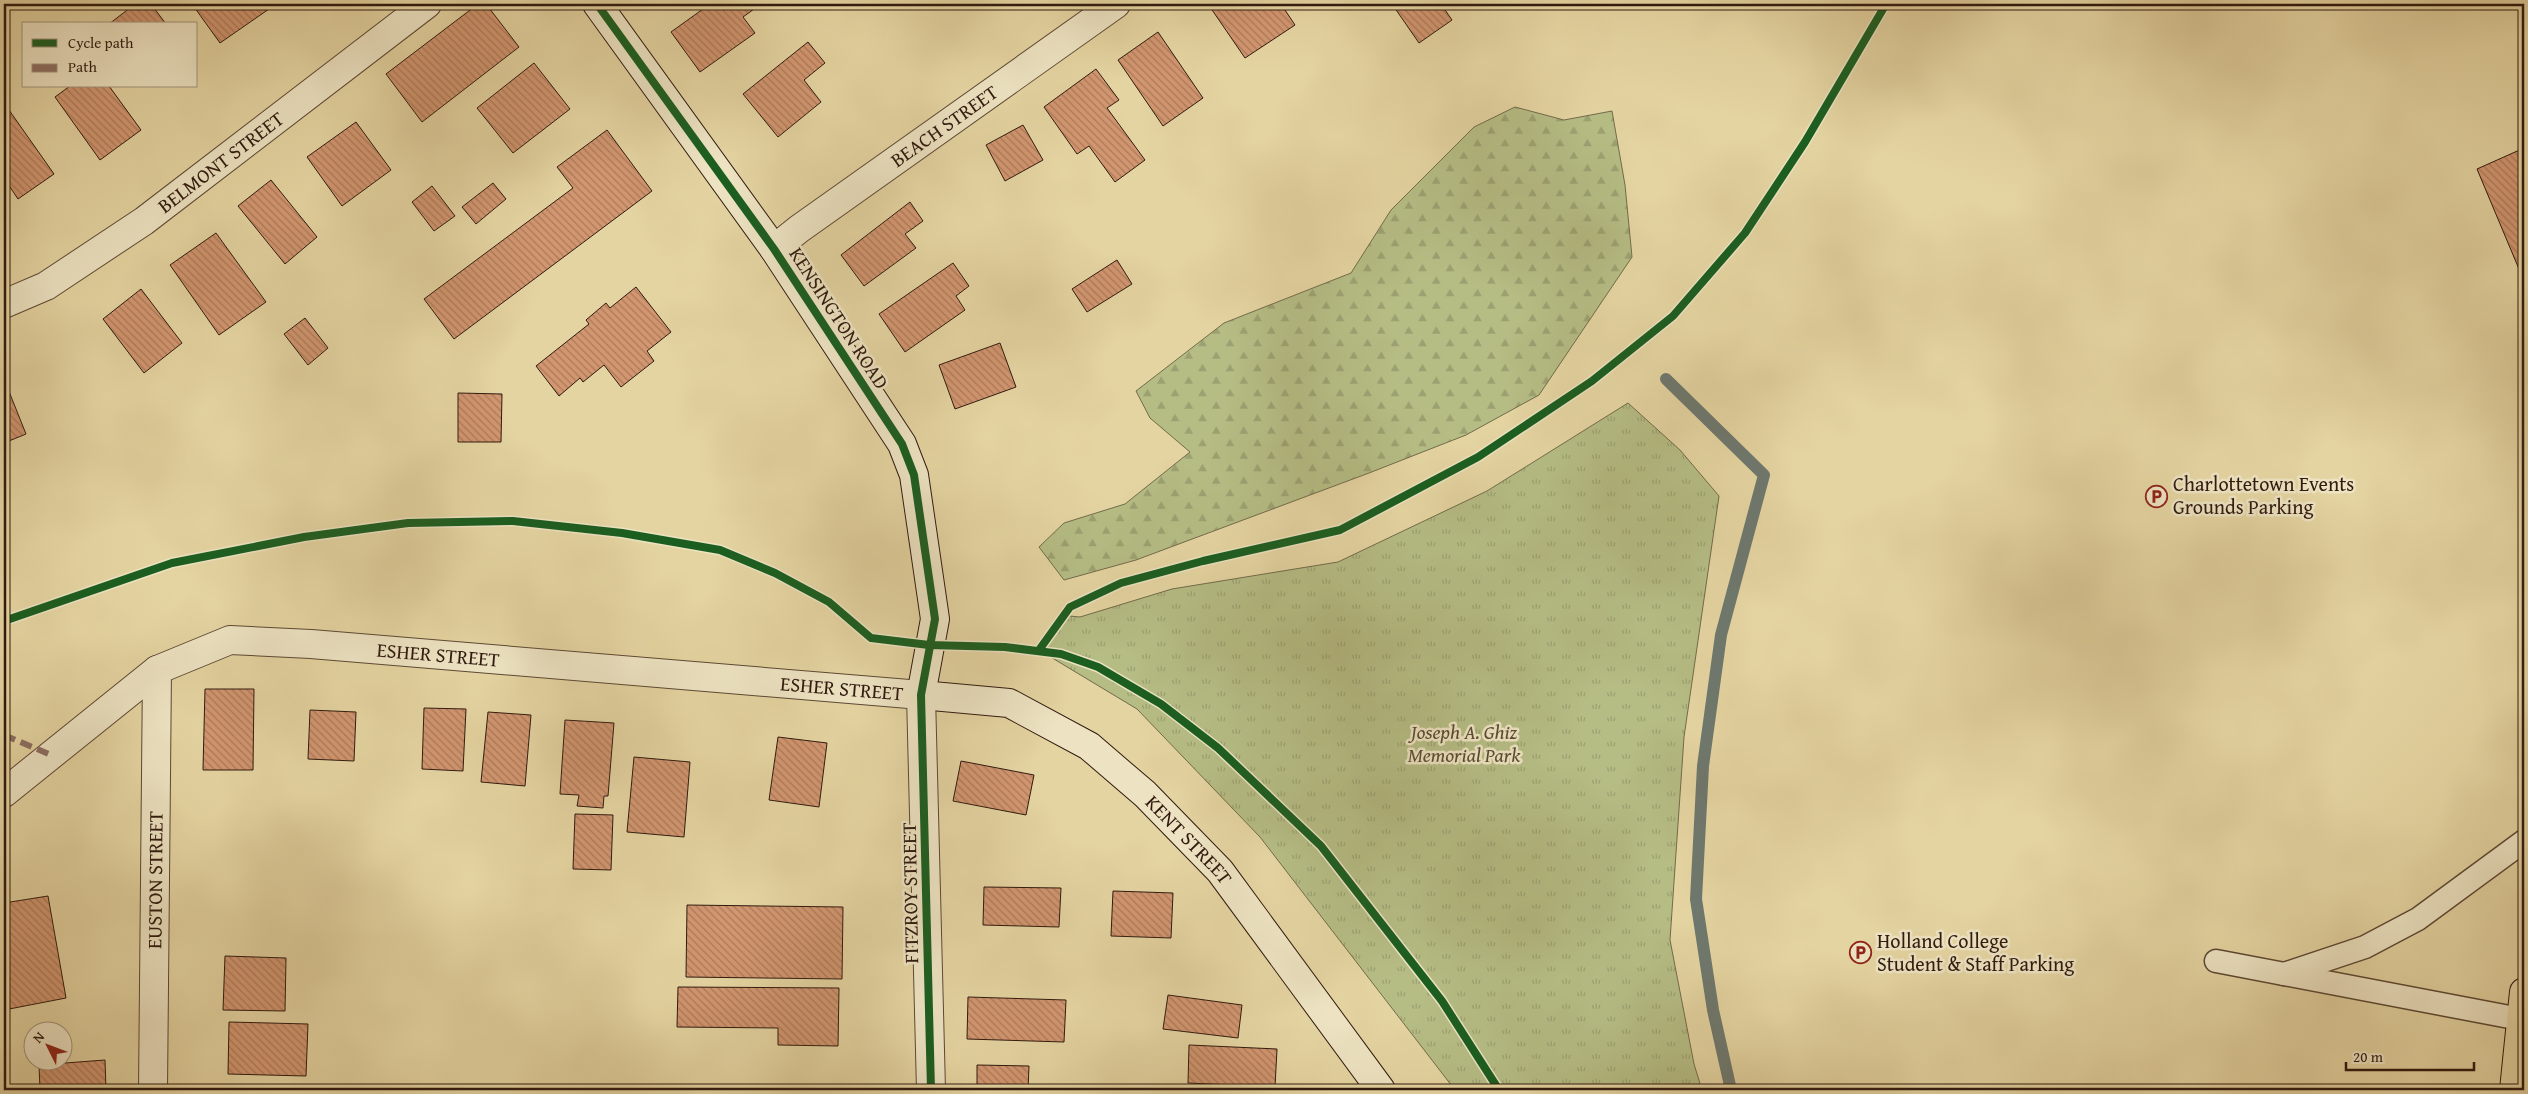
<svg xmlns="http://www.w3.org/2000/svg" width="2528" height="1094" font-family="'Gentium Book Plus',serif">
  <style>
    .grass { fill: url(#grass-tufts); stroke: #726b4a }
    .forest { fill: url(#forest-firs); stroke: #726b4a }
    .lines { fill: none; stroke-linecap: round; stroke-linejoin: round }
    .stream { stroke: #6e786e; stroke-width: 12 }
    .building { fill: url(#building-back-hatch); stroke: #301a0f }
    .lane-casing { stroke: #5d4834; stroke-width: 25 }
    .street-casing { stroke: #5d4834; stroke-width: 30 }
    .secondary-casing { stroke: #301a0f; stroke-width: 30 }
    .primary-casing { stroke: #301a0f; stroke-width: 30 }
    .lane { stroke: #ede3c2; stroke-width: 22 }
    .street { stroke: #ede3c2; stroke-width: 28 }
    .secondary { stroke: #ede3c2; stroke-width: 28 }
    .primary { stroke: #e4d4a1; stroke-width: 28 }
    .quiet { stroke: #8d6e63; stroke-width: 6; stroke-dasharray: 12 6; stroke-linecap: butt }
    .cycleway-casing { stroke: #ede3c2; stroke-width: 11 }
    .cycleway { stroke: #1b5e20; stroke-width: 8 }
    .labels { text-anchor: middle; stroke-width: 5; stroke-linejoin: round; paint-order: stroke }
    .street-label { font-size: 20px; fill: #301a0f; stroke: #ede3c2 }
    .poi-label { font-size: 20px; fill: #301a0f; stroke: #ede3c2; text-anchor: start }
    .park-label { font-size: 20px; font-style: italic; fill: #584b32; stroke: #ede3c2 }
  </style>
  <defs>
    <pattern id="grass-tufts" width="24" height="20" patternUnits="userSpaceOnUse" patternTransform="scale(1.25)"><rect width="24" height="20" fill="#b5bc84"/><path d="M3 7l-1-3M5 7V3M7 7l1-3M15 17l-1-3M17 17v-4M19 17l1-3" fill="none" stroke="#9ca171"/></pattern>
    <pattern id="forest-firs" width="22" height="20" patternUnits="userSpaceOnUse" patternTransform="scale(1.25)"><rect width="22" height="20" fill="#b5bc84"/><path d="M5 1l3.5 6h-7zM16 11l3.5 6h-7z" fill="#9ca171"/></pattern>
    <pattern id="building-back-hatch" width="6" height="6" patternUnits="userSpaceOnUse" patternTransform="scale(1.25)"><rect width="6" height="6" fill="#d29670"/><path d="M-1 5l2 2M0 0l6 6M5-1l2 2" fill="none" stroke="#ab7a5a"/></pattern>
  </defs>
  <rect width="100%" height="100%" fill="#e4d4a1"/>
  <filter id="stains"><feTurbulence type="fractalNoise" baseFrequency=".004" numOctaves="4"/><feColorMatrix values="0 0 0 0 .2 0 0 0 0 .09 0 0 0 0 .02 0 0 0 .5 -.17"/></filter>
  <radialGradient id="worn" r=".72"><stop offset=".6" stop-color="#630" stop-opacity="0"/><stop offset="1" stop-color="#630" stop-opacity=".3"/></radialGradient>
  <!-- grass -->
  <path class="grass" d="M 1628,403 L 1680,450 L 1719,496 L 1684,737 L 1670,940 L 1694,1064 L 1702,1090 L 1455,1090 L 1260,837 L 1137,709 L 1039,650 L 1059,615 L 1080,617 L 1172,589 L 1338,562 L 1487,491 Z"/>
  <!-- forest -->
  <path class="forest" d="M 1515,107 L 1564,120 L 1612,111 L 1625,185 L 1632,257 L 1539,395 L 1466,435 L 1369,473 L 1136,560 L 1064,580 L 1039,547 L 1064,523 L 1125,504 L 1190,452 L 1150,418 L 1136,391 L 1224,323 L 1351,273 L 1391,210 L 1474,127 Z"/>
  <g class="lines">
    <!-- stream -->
    <path class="stream" d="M 1666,379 L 1764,475 L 1721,635 L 1703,766 L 1696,899 L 1713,1010 L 1731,1090"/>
  </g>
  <!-- building -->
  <g class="building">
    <path d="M 135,4 L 151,4 L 166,24 L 109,24 Z"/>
    <path d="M 192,4 L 266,4 L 269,9 L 220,43 Z"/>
    <path d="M 478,4 L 486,4 L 519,47 L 422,122 L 386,74 Z"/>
    <path d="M 710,4 L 761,4 L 743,17 L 755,33 L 700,72 L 671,32 Z"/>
    <path d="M 1208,4 L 1281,4 L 1295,25 L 1245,58 Z"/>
    <path d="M 1392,4 L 1441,4 L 1452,20 L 1419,43 Z"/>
    <path d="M 1158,32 L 1203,98 L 1163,126 L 1118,60 Z"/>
    <path d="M 808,42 L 825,63 L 804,80 L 821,102 L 778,137 L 743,94 Z"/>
    <path d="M 534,63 L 570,109 L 513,153 L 477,108 Z"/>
    <path d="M 1096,69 L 1119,100 L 1107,108 L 1145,160 L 1115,182 L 1089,146 L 1077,154 L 1044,107 Z"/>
    <path d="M 70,86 L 109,86 L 141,130 L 100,160 L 55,97 Z"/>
    <path d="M 9,110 L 54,174 L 18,199 L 4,178 L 4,114 Z"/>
    <path d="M 356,122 L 391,170 L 342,206 L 307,157 Z"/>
    <path d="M 1023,125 L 1043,160 L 1005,181 L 986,145 Z"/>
    <path d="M 607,130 L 652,191 L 454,339 L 424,299 L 573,188 L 557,167 Z"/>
    <path d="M 2524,148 L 2524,281 L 2477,169 Z"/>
    <path d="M 271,180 L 317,237 L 285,264 L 238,206 Z"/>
    <path d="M 493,183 L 506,199 L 476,224 L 462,207 Z"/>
    <path d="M 432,186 L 455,216 L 434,231 L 412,202 Z"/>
    <path d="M 910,202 L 923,221 L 905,234 L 916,248 L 864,286 L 841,255 Z"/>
    <path d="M 216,233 L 266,302 L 219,335 L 170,265 Z"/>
    <path d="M 1117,260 L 1132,284 L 1087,312 L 1072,289 Z"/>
    <path d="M 953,263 L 969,286 L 956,296 L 965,310 L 905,352 L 879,314 Z"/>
    <path d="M 636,287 L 671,332 L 647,351 L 654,361 L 621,387 L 604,365 L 583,382 L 580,378 L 559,396 L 536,366 L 589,324 L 586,320 L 606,303 L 610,308 Z"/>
    <path d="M 141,289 L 182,343 L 144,373 L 103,319 Z"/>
    <path d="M 305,318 L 328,348 L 308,365 L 284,334 Z"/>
    <path d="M 1000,343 L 1016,387 L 955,409 L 939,365 Z"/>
    <path d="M 4,379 L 26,434 L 4,443 Z"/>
    <path d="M 458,393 L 502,394 L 501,442 L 458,442 Z"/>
    <path d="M 205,689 L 254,689 L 253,770 L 203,770 Z"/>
    <path d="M 424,708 L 466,709 L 463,771 L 422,769 Z"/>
    <path d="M 310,710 L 356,712 L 354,761 L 308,759 Z"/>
    <path d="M 488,712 L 531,715 L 525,786 L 481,782 Z"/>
    <path d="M 565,720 L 614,723 L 608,796 L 604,796 L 603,808 L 577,806 L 579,795 L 560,794 Z"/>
    <path d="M 778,737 L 827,743 L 819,807 L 769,800 Z"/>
    <path d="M 634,757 L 690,762 L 684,837 L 627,832 Z"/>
    <path d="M 961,761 L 1034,775 L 1026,815 L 953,801 Z"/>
    <path d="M 575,814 L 613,815 L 611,870 L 573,869 Z"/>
    <path d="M 984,887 L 1061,888 L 1059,927 L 983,925 Z"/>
    <path d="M 1113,891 L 1173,893 L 1171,938 L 1111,936 Z"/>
    <path d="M 48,896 L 66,998 L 4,1010 L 4,903 Z"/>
    <path d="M 687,905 L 843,907 L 842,979 L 686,977 Z"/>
    <path d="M 225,956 L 286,958 L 285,1011 L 223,1010 Z"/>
    <path d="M 678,987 L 839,988 L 838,1046 L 778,1045 L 778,1028 L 677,1027 Z"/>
    <path d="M 1168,995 L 1242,1005 L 1238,1038 L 1163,1029 Z"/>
    <path d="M 968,997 L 1066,1000 L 1064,1042 L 967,1039 Z"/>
    <path d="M 229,1022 L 308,1024 L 306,1076 L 228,1074 Z"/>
    <path d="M 1189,1045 L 1277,1049 L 1275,1087 L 1188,1083 Z"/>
    <path d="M 105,1060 L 106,1090 L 40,1090 L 39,1065 Z"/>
    <path d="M 977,1065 L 1029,1066 L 1028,1090 L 977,1090 Z"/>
  </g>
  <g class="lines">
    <defs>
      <g id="lane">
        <path d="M 2216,961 L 2520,1019"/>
        <path d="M 2284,974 L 2365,947 L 2418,919 L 2524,841"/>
      </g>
      <g id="street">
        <path id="s1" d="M 774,249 L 799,229 L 1116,4"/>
        <path id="s2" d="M 4,304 L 46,286 L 144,221 L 427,4"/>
        <path id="s3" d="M 4,793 L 157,670 L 230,640 L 311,644 L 921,695 L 931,1090"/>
        <path id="s4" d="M 153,1090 L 157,670"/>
      </g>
      <g id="secondary">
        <path id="s5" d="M 597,4 L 774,249 L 902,444 L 914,475 L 935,619 L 921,695 L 1009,703 L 1089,746 L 1145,794 L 1220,871 L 1381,1090"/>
      </g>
      <path id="primary" d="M 2514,1090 L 2524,992"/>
    </defs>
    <!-- lane casing -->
    <use href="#lane" class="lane-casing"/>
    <!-- street casing -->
    <use href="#street" class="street-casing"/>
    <!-- secondary casing -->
    <use href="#secondary" class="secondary-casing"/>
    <!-- primary casing -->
    <use href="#primary" class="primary-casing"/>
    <!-- lane -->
    <use href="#lane" class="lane"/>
    <!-- street -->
    <use href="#street" class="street"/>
    <!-- secondary -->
    <use href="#secondary" class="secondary"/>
    <!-- primary -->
    <use href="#primary" class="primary"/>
    <!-- quiet -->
    <path class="quiet" d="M 4,735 L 51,755"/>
    <defs>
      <g id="cycleway">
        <path d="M 597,4 L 774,249 L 902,444 L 914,475 L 935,619 L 921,695 L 931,1090"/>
        <path d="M 4,621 L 172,563 L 304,537 L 408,523 L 513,521 L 622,533 L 720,550 L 775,573 L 829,602 L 871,638 L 929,645 L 1005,647 L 1061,654 L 1098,667 L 1161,704 L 1218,748 L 1321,846 L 1442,1001 L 1499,1090"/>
        <path d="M 1039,650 L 1070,607 L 1121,583 L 1203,561 L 1340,530 L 1478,457 L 1592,381 L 1673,316 L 1745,233 L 1805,142 L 1886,4"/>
      </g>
    </defs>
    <!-- cycleway casing -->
    <use href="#cycleway" class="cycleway-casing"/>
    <!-- cycleway -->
    <use href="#cycleway" class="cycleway"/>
  </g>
  <!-- icons -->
  <defs>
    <symbol id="parking-ring" viewBox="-11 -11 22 22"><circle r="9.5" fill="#ede3c2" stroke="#8f2418" stroke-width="1.5"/><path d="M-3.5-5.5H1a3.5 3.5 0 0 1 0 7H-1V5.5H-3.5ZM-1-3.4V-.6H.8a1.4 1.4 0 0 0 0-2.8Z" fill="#8f2418"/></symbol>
  </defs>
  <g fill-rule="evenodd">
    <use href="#parking-ring" x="2144" y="484" width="25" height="25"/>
    <use href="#parking-ring" x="1848" y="940" width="25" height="25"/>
  </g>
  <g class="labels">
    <!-- street labels -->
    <g class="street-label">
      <text dy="7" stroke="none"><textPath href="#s1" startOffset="210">BEACH STREET</textPath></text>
      <text dy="7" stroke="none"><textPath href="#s2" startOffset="260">BELMONT STREET</textPath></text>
      <text transform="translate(839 318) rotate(57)" y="7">KENSINGTON ROAD</text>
      <text dy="7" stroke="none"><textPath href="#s3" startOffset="484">ESHER STREET</textPath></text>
      <text dy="7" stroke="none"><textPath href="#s3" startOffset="889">ESHER STREET</textPath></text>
      <text dy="7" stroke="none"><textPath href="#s5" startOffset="1108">KENT STREET</textPath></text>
      <text dy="7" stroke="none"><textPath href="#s4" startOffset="210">EUSTON STREET</textPath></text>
      <text transform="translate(910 893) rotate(-91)" y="7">FITZROY STREET</text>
    </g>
    <!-- poi labels -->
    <g class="poi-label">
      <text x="2173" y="491">Charlottetown Events<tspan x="2173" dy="23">Grounds Parking</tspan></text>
      <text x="1877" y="948">Holland College<tspan x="1877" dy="23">Student &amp; Staff Parking</tspan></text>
    </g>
    <!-- park labels -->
    <g class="park-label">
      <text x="1464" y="739">Joseph A. Ghiz<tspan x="1464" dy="23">Memorial Park</tspan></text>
    </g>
  </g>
  <!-- margin -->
  <rect width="2528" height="1094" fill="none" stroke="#e4d4a1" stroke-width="20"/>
  <rect x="5" y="5" width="2518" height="1084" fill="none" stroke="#301a0f" stroke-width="2.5"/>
  <rect x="10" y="10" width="2508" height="1074" fill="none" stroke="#301a0f"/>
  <!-- legend -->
  <rect x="22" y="22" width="175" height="65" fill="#ede3c2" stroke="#a1937a"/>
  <rect x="32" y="39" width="25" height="8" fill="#1b5e20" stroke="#a1937a"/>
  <text x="68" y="48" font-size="15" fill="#301a0f">Cycle path</text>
  <rect x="32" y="64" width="25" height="8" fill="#8d6e63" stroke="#a1937a"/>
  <text x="68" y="72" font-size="15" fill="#301a0f">Path</text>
  <!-- north arrow -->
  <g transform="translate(48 1046) rotate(312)"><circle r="24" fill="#ede3c2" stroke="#a1937a"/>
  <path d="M0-4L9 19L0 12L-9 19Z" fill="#8f2418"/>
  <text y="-8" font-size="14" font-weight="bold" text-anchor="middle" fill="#301a0f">N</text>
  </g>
  <!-- scale -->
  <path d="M2346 1062v8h128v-8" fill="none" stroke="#301a0f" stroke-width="2.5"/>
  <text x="2353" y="1062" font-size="15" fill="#301a0f" stroke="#ede3c2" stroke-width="4" paint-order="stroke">20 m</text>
  <rect width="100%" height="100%" filter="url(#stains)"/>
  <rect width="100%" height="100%" fill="url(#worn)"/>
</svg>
